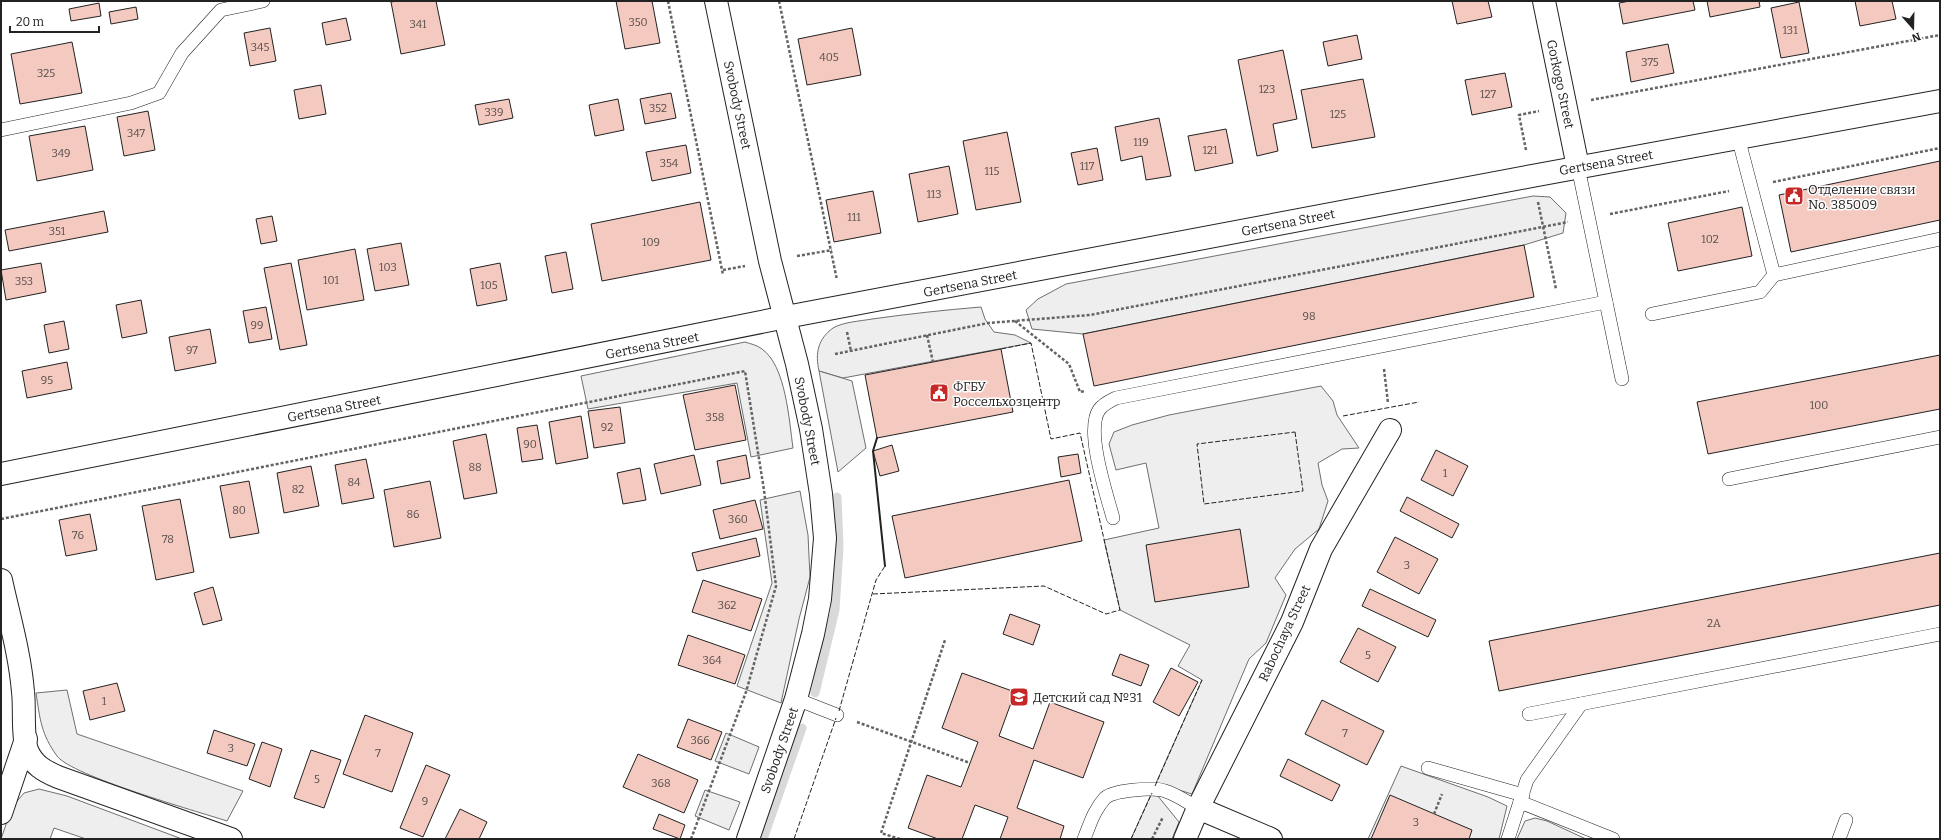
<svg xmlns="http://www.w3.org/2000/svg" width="1941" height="840" font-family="Bitter,serif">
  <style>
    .green { fill: #eee; stroke: #6f6f6f }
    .parking { fill: #ededed; stroke: #6f6f6f }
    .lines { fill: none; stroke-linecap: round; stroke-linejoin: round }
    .stream { stroke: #d9d9d9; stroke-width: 9 }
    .building { fill: #f3c9c0; stroke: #222 }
    .lane-casing { stroke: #222; stroke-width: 14 }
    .street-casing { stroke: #222; stroke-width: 24 }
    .path { stroke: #646464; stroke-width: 2.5; stroke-dasharray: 3 2; stroke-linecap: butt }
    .lane { stroke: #fff; stroke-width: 13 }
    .street { stroke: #fff; stroke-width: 22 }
    .fence { stroke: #222; stroke-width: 1; stroke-dasharray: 5 2; stroke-linecap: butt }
    .wall { stroke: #222; stroke-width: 2 }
    .labels { text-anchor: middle; stroke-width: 3; stroke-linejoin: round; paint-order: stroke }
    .number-label { font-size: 11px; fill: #564c4a }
    .street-label { font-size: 13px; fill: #222; stroke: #fff }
    .poi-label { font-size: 13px; fill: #222; stroke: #fff; text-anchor: start }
  </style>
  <rect width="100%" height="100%" fill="#fff"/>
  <!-- green -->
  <g class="green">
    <path d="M 1533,196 L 1550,197 L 1566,213 L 1563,233 L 1524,245 L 1083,334 L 1032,329 L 1026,310 L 1038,299 L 1066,284 Z"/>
    <path d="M 981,307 L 985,319 L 994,332 L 1015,335 L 1031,343 L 843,378 L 819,371 C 815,353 818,339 833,328 C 843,322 861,321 872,319 C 908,314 944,310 981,307 Z"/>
    <path d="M 745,342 C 751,344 757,345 762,349 C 786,366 789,420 793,448 L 751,457 L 737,383 L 588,409 L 581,376 Z"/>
    <path d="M 1321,386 L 1333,401 L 1337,415 L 1359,448 L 1342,449 L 1318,463 L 1322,485 L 1328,501 L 1319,529 L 1295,549 L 1275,578 L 1286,595 L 1266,643 L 1249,659 L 1192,794 L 1156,783 L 1202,680 L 1178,666 L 1190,645 L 1120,610 L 1104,540 L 1159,528 L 1146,463 L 1116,470 L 1109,444 L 1114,432 L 1132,425 L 1169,415 Z"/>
    <path d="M 800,491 L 808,535 L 810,577 L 799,619 L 781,703 L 737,686 L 772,583 L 760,500 Z"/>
    <path d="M 67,690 L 77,734 L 243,791 L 227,821 C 196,811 72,776 57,756 C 41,734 40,719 36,693 Z"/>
    <path d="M 726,733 L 759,747 L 749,774 L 715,761 Z"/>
    <path d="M 1401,766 L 1488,797 L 1507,806 L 1499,839 L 1368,839 Z"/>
    <path d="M 39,789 L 67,796 L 182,839 L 86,839 L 54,828 L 50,839 L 1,839 L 12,807 L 24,793 Z"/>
    <path d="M 705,790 L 740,802 L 729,830 L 695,816 Z"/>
    <path d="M 1153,790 L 1179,822 L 1172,839 L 1131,839 Z"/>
    <path d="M 1535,818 L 1547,821 L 1586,839 L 1517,839 L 1525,821 Z"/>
  </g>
  <!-- parking -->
  <path class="parking" d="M 819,371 L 852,381 L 866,448 L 838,472 Z"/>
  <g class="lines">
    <!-- stream -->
    <g class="stream">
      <path d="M 815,693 L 835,610 L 839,547 L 837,497"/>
      <path d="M 763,839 L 802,728"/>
    </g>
  </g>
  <!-- building -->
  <g class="building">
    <path d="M 397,1 L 436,1 L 445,45 L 401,54 L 391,2 Z"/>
    <path d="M 616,1 L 652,1 L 660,43 L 625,49 Z"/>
    <path d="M 1452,1 L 1488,1 L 1492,17 L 1457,24 Z"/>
    <path d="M 1630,1 L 1693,1 L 1695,10 L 1623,24 L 1619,3 Z"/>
    <path d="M 1707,1 L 1759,1 L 1760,7 L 1710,17 Z"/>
    <path d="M 1855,1 L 1892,1 L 1896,19 L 1860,26 Z"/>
    <path d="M 1799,2 L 1809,53 L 1781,58 L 1771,8 Z"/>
    <path d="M 99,3 L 101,16 L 71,21 L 69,9 Z"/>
    <path d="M 136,7 L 138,19 L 111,24 L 109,12 Z"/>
    <path d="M 346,18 L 351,40 L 326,45 L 322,23 Z"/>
    <path d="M 270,28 L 276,61 L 250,66 L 244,33 Z"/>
    <path d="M 852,28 L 861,75 L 807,85 L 798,39 Z"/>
    <path d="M 1357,35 L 1362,59 L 1328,66 L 1323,42 Z"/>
    <path d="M 72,42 L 82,93 L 20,104 L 11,54 Z"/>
    <path d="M 1668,44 L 1674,73 L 1631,82 L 1626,52 Z"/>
    <path d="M 1283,50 L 1297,119 L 1273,124 L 1278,151 L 1257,156 L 1238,60 Z"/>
    <path d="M 1505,73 L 1512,107 L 1472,115 L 1465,80 Z"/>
    <path d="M 1363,79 L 1375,137 L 1312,148 L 1301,90 Z"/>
    <path d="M 321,85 L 326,114 L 299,119 L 294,90 Z"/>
    <path d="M 671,93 L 676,118 L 645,124 L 640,99 Z"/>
    <path d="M 509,99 L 513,118 L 479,125 L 475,105 Z"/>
    <path d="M 618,99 L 624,130 L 595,136 L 589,105 Z"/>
    <path d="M 148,111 L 155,150 L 124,156 L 117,117 Z"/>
    <path d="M 1159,118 L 1171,176 L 1146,180 L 1142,156 L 1121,161 L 1115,127 Z"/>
    <path d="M 85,126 L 93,170 L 37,181 L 29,136 Z"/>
    <path d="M 1226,129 L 1233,163 L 1195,171 L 1188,136 Z"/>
    <path d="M 1007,132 L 1021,202 L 976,210 L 963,141 Z"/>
    <path d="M 686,145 L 691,173 L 652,181 L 646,152 Z"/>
    <path d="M 1097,148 L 1103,180 L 1078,185 L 1071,153 Z"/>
    <path d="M 1940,161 L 1940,220 L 1791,252 L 1779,195 Z"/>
    <path d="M 949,166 L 958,214 L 918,222 L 909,174 Z"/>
    <path d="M 873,191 L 881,233 L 834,242 L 826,200 Z"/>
    <path d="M 700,202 L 711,260 L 602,281 L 591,224 Z"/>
    <path d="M 1742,207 L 1752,256 L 1678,271 L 1668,223 Z"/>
    <path d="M 104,211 L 108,232 L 9,251 L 5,230 Z"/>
    <path d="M 272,216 L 277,241 L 261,244 L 256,219 Z"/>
    <path d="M 401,243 L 409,285 L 375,291 L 367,249 Z"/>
    <path d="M 1524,245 L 1534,297 L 1094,386 L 1083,334 Z"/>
    <path d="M 355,249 L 364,300 L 307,310 L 298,260 Z"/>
    <path d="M 566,252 L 573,289 L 552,293 L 545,256 Z"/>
    <path d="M 41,263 L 46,292 L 6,300 L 1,270 Z"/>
    <path d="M 291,263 L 307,345 L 280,350 L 264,268 Z"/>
    <path d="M 500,263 L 507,300 L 477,306 L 470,269 Z"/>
    <path d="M 141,300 L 147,333 L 122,338 L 116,305 Z"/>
    <path d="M 266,307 L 272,339 L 249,343 L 243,311 Z"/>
    <path d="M 64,321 L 69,349 L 49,353 L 44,325 Z"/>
    <path d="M 210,329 L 216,363 L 175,371 L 169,337 Z"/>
    <path d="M 1001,349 L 1013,412 L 877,438 L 865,375 Z"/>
    <path d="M 1940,355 L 1940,409 L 1708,454 L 1697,402 Z"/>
    <path d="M 67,362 L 72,389 L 27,398 L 22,371 Z"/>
    <path d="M 735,385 L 746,440 L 695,450 L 683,395 Z"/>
    <path d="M 620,407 L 625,443 L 594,448 L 588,411 Z"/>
    <path d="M 581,416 L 588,458 L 556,464 L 549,422 Z"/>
    <path d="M 537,425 L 543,459 L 522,462 L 517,428 Z"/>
    <path d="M 486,434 L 497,493 L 464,499 L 453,441 Z"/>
    <path d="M 892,445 L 899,471 L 880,476 L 873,451 Z"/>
    <path d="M 1436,450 L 1468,466 L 1453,496 L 1421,480 Z"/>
    <path d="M 1078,454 L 1081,473 L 1061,477 L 1058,457 Z"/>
    <path d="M 694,455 L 701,485 L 661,494 L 654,464 Z"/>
    <path d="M 746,455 L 750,478 L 721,484 L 717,461 Z"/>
    <path d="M 366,459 L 374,498 L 342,504 L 335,465 Z"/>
    <path d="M 311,466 L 319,506 L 284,513 L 277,473 Z"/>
    <path d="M 640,468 L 646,500 L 623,504 L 617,473 Z"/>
    <path d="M 1069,480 L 1082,541 L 905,578 L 892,516 Z"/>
    <path d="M 249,481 L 259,533 L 230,538 L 220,486 Z"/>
    <path d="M 430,481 L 441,538 L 394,547 L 384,490 Z"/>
    <path d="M 1407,497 L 1459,524 L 1452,538 L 1400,511 Z"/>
    <path d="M 180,499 L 194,572 L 156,580 L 142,506 Z"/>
    <path d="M 755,500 L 763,529 L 720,539 L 713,510 Z"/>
    <path d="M 90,514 L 97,550 L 66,556 L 59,520 Z"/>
    <path d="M 1240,529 L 1249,587 L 1155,602 L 1146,545 Z"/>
    <path d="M 1395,537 L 1438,559 L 1419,594 L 1377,572 Z"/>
    <path d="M 756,538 L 760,556 L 697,571 L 692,553 Z"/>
    <path d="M 1940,553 L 1940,605 L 1499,691 L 1489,641 Z"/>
    <path d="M 703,580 L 762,599 L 751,631 L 692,612 Z"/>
    <path d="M 213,587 L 222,620 L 203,625 L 194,593 Z"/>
    <path d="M 1370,589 L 1436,620 L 1428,637 L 1362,606 Z"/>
    <path d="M 1010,614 L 1040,625 L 1033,645 L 1003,634 Z"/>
    <path d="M 1358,628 L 1396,647 L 1378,682 L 1340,662 Z"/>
    <path d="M 688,635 L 745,655 L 735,684 L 678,665 Z"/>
    <path d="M 1120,654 L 1149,665 L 1141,686 L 1112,675 Z"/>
    <path d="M 1171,668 L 1198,682 L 1179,716 L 1153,702 Z"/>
    <path d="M 962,673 L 1015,692 L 999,736 L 1033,749 L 1050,702 L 1104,722 L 1083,778 L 1034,760 L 1017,808 L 1064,826 L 1060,839 L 1000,839 L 1008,817 L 975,805 L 962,839 L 938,839 L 908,828 L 927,775 L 961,787 L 978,742 L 942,728 Z"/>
    <path d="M 117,683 L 125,711 L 90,720 L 83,691 Z"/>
    <path d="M 1322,700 L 1384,731 L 1367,765 L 1305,734 Z"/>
    <path d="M 365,715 L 413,733 L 392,792 L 343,774 Z"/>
    <path d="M 688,719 L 722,732 L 711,760 L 677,747 Z"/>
    <path d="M 214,730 L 255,744 L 247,766 L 207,753 Z"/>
    <path d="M 262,742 L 282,749 L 270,787 L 249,779 Z"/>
    <path d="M 311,750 L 341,760 L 324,808 L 294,798 Z"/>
    <path d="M 638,754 L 698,780 L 684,813 L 623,787 Z"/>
    <path d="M 1288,759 L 1340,785 L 1332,801 L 1280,776 Z"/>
    <path d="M 426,765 L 450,775 L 423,837 L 400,828 Z"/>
    <path d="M 1390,795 L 1472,830 L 1469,839 L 1371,839 Z"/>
    <path d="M 460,809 L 487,822 L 479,839 L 445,839 Z"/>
    <path d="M 659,814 L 685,825 L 680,839 L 653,829 Z"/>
  </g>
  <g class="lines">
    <defs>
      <g id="lane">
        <path d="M 1,130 L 131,103 L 159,93 L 182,53 L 221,10 L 263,1"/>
        <path d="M 1738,137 L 1774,275 L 1940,239"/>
        <path d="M 1578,167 L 1622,379"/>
        <path d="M 1652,314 L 1760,292 L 1774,275"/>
        <path d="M 1729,479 L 1940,437"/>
        <path d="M 1113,518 C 1107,495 1085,431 1099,410 C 1103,404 1110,401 1116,398 L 1606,302"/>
        <path d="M 796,699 L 837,715"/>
        <path d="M 1529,714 L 1940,634"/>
        <path d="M 1428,768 L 1523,795"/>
        <path d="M 1520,802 L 1613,839"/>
        <path d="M 1084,839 C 1090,824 1094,810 1105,798 C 1114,790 1154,787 1165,791 C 1176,794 1188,803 1198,808"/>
        <path d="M 1508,839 L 1527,780 L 1581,704"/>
        <path d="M 1839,839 L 1846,820"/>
      </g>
      <g id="street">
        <path d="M 716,1 L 770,261 L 797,364 L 811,429 L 821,494 L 825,538 L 820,599 L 813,634 L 796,699 L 748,839"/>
        <path d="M 1544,1 L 1578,167"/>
        <path d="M 1,474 L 786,317 L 1532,176 L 1940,101"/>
        <path d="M 1,580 C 9,617 20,654 23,692 C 25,707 22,736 27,750 C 33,765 44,771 58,777 L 231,839"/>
        <path d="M 1198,808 L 1271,839"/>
        <path d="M 1,813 L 26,739"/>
        <path d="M 1185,839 L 1198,808 L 1292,622 L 1321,549 L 1390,430"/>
      </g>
    </defs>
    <!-- lane casing -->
    <use href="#lane" class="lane-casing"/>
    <!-- street casing -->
    <use href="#street" class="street-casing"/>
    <!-- path -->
    <g class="path">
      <path d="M 668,1 L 723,275"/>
      <path d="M 779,1 L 837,280"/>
      <path d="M 1591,100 L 1940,35"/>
      <path d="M 1526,150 L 1519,115 L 1539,111"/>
      <path d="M 1773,182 L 1940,148"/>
      <path d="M 1538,202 L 1556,289"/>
      <path d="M 1610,214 L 1729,191"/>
      <path d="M 797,256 L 832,250"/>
      <path d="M 723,270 L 745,266"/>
      <path d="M 1015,321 L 1069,364 L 1080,392 L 1085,391"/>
      <path d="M 847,332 L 851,351"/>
      <path d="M 927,335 L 933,362"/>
      <path d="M 835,354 L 988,323 L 1090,315 L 1568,222"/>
      <path d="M 1384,369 L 1388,403"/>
      <path d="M 1,519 L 745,371 L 764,490 L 776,586 L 746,692 L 691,839"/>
      <path d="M 857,722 L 970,763"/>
      <path d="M 1434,814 L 1442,794"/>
      <path d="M 900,839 L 881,833 L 945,640"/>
      <path d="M 1152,839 L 1163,817"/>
    </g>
    <!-- lane -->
    <use href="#lane" class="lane"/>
    <!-- street -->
    <use href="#street" class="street"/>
    <!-- fence -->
    <g class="fence">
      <path d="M 1343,416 L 1419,402"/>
      <path d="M 1295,432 L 1303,491 L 1204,504 L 1197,444 Z"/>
      <path d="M 873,594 L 1044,586 L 1106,614 L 1120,610 L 1080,433 L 1051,439 L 1031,343 L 1001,349"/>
      <path d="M 839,711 L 876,580 L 885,566"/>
      <path d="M 1155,786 L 1202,680"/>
      <path d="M 794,839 L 836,718"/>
      <path d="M 1131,839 L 1152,793"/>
    </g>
    <!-- wall -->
    <path class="wall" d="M 877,438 L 873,451 L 885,566"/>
  </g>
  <!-- icons -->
  <defs>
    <symbol id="civic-square" viewBox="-11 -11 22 22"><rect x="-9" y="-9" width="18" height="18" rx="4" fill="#c62828" stroke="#fff"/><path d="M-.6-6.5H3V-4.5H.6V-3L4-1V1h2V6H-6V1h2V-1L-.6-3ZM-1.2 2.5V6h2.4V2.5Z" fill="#fff"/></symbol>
    <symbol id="school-square" viewBox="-11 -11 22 22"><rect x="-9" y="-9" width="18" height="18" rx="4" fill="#c62828" stroke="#fff"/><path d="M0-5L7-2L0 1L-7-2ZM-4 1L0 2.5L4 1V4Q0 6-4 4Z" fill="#fff"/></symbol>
  </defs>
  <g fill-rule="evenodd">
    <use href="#civic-square" x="1783" y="185" width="22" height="22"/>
    <use href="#civic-square" x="928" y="382" width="22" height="22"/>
    <use href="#school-square" x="1008" y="686" width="22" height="22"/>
  </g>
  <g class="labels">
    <!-- number labels -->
    <g class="number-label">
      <text x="638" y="26">350</text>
      <text x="418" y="28">341</text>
      <text x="1790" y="34">131</text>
      <text x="260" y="51">345</text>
      <text x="829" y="61">405</text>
      <text x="1650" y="66">375</text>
      <text x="46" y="77">325</text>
      <text x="1267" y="93">123</text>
      <text x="1488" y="98">127</text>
      <text x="658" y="112">352</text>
      <text x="494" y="116">339</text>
      <text x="1338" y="118">125</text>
      <text x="136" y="137">347</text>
      <text x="1141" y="146">119</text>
      <text x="1210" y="154">121</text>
      <text x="61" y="157">349</text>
      <text x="669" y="167">354</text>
      <text x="1087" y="170">117</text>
      <text x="992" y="175">115</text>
      <text x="934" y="198">113</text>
      <text x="854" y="221">111</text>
      <text x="57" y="235">351</text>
      <text x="1710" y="243">102</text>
      <text x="651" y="246">109</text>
      <text x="388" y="271">103</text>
      <text x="331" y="284">101</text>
      <text x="24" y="285">353</text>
      <text x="489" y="289">105</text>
      <text x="1309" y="320">98</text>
      <text x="257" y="329">99</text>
      <text x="192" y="354">97</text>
      <text x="47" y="384">95</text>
      <text x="1819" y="409">100</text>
      <text x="715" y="421">358</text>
      <text x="607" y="431">92</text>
      <text x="530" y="448">90</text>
      <text x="475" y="471">88</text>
      <text x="1445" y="477">1</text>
      <text x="354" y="486">84</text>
      <text x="298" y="493">82</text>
      <text x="239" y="514">80</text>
      <text x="413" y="518">86</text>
      <text x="738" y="523">360</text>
      <text x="78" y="539">76</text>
      <text x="168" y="543">78</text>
      <text x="1407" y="569">3</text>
      <text x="727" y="609">362</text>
      <text x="1714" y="627">2А</text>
      <text x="1368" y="659">5</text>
      <text x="712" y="664">364</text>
      <text x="104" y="705">1</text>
      <text x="1345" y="737">7</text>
      <text x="700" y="744">366</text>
      <text x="231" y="752">3</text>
      <text x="378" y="757">7</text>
      <text x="317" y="783">5</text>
      <text x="661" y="787">368</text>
      <text x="425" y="805">9</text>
      <text x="1416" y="826">3</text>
    </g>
    <!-- street labels -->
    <g class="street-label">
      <text transform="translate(1561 84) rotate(78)" y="5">Gorkogo Street</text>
      <text transform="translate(738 105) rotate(78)" y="5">Svobody Street</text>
      <text transform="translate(1606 162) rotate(-10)" y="5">Gertsena Street</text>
      <text transform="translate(1288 222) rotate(-11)" y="5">Gertsena Street</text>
      <text transform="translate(970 283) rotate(-11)" y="5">Gertsena Street</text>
      <text transform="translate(652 345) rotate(-11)" y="5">Gertsena Street</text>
      <text transform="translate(334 408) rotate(-11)" y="5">Gertsena Street</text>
      <text transform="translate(808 421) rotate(79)" y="5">Svobody Street</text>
      <text transform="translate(1284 633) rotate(-65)" y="5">Rabochaya Street</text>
      <text transform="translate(779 750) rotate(-71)" y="5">Svobody Street</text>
    </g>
    <!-- poi labels -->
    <g class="poi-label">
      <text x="1808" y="194">Отделение связи<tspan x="1808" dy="15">No. 385009</tspan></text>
      <text x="953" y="391">ФГБУ<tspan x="953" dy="15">Россельхозцентр</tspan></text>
      <text x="1033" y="702">Детский сад №31</text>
    </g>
  </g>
  <!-- border -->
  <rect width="1941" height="840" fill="none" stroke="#222222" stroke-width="4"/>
  <!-- north arrow -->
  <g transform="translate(1913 28) rotate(160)" stroke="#ffffff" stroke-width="3" paint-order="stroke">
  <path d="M0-3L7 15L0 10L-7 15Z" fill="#222222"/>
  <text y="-6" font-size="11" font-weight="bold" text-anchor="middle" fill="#222222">N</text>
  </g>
  <!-- scale -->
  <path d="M10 26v6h89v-6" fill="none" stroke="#222222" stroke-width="2"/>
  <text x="16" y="26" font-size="12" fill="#222222" stroke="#ffffff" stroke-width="3" paint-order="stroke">20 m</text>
</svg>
